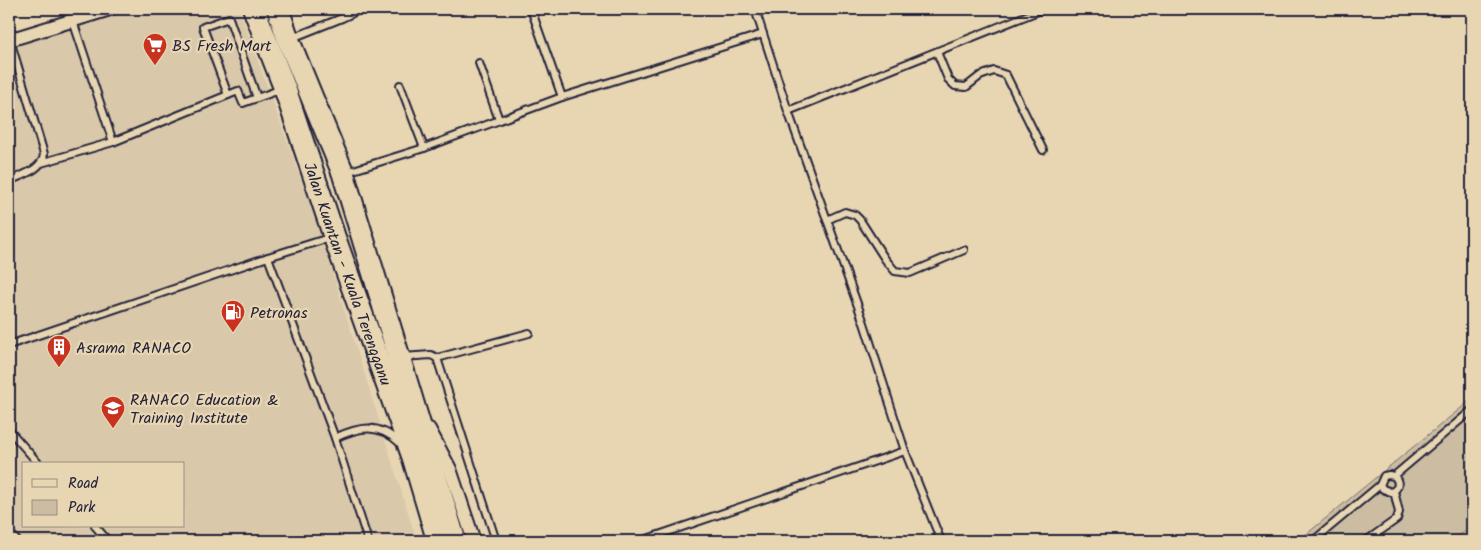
<svg xmlns="http://www.w3.org/2000/svg" width="1481" height="550" font-family="Kalam,sans-serif">
  <style>
    .built { fill: #d9c8aa; fill-rule: evenodd }
    .green { fill: #cbbca2; stroke: #766f6e }
    .lines { fill: none; stroke-linecap: round; stroke-linejoin: round }
    .service-casing { stroke: #22223b; stroke-width: 10 }
    .minor-casing { stroke: #22223b; stroke-width: 16 }
    .trunk-casing { stroke: #22223b; stroke-width: 25 }
    .service { stroke: #e8d6b3; stroke-width: 6 }
    .minor { stroke: #e8d6b3; stroke-width: 12 }
    .trunk { stroke: #e8d6b3; stroke-width: 21 }
    .labels { text-anchor: middle; stroke-width: 4.5; stroke-linejoin: round; paint-order: stroke }
    .poi-label { font-size: 16px; fill: #22223b; stroke: #e8d6b3; text-anchor: start }
    .street-label { font-size: 16px; fill: #22223b; stroke: #e8d6b3 }
  </style>
  <rect width="100%" height="100%" fill="#e8d6b3"/>
  <filter id="ink" filterUnits="userSpaceOnUse"><feTurbulence type="fractalNoise" baseFrequency=".02" numOctaves="2"/><feDisplacementMap in="SourceGraphic" scale="10" xChannelSelector="R" yChannelSelector="G"/><feConvolveMatrix kernelMatrix="1 2 1 2 8 2 1 2 1" color-interpolation-filters="sRGB"/></filter>
  <g filter="url(#ink)">
    <!-- built -->
    <path class="built" d="M 134,9 L 239,9 L 317,223 L 417,541 L 9,541 L 9,48 ZM 24,464 L 184,464 L 184,526 L 24,526 Z"/>
    <!-- green -->
    <path class="green" d="M 1472,399 L 1472,527 L 1451,541 L 1298,541 Z"/>
    <g class="lines">
      <defs>
        <g id="service">
          <path d="M 531,9 L 562,97"/>
          <path d="M 755,9 L 788,111 L 864,323 L 905,451 L 941,541"/>
          <path d="M 73,21 L 113,142"/>
          <path d="M 292,38 L 342,18 L 361,9"/>
          <path d="M 937,52 L 948,79 L 955,86 L 966,87 L 980,76 L 994,71 L 1006,75 L 1043,150"/>
          <path d="M 479,63 L 499,120"/>
          <path d="M 400,85 L 424,148"/>
          <path d="M 257,98 L 229,18 L 203,27 L 228,95 L 238,91 L 243,103 L 282,89"/>
          <path d="M 788,111 L 1043,9"/>
          <path d="M 41,163 L 113,142 L 228,95"/>
          <path d="M 347,172 L 424,148 L 562,97 L 763,34"/>
          <path d="M 9,181 C 21,175 43,170 44,154 L 10,40"/>
          <path d="M 827,220 L 845,212 L 855,215 L 860,220 L 885,259 L 895,271 L 910,273 L 964,250"/>
          <path d="M 268,257 L 335,438 L 368,541"/>
          <path d="M 9,345 L 268,257 L 332,237"/>
          <path d="M 403,357 L 431,355 L 437,358 L 496,541"/>
          <path d="M 437,358 L 529,333"/>
          <path d="M 9,430 L 39,464"/>
          <path d="M 335,438 C 360,426 379,423 400,443"/>
          <path d="M 1394,476 C 1400,482 1399,489 1391,492 L 1383,489 L 1380,485 L 1384,476 L 1389,475 L 1394,476 L 1472,410"/>
          <path d="M 95,526 L 108,541"/>
          <path d="M 9,532 L 17,541"/>
          <path d="M 641,541 L 905,451"/>
          <path d="M 1313,541 L 1380,485"/>
          <path d="M 1366,541 L 1397,519 L 1399,512 L 1394,491"/>
        </g>
        <g id="minor">
          <path d="M 9,40 L 110,9"/>
          <path d="M 429,429 L 450,469 L 474,541"/>
        </g>
        <g id="trunk">
          <path id="s1" d="M 254,9 L 285,89 L 334,236 L 413,457 L 438,541"/>
          <path d="M 278,9 L 288,39 L 343,173 L 455,541"/>
        </g>
      </defs>
      <!-- service casing -->
      <use href="#service" class="service-casing"/>
      <!-- minor casing -->
      <use href="#minor" class="minor-casing"/>
      <!-- trunk casing -->
      <use href="#trunk" class="trunk-casing"/>
      <!-- service -->
      <use href="#service" class="service"/>
      <!-- minor -->
      <use href="#minor" class="minor"/>
      <!-- trunk -->
      <use href="#trunk" class="trunk"/>
    </g>
  </g>
  <!-- icons -->
  <defs>
    <symbol id="supermarket-pin" viewBox="-11 -11 22 30"><path d="M0 17L-7.5 6A9.5 9.5 0 1 1 7.5 6Z" fill="#c8321e" stroke="#e8d6b3"/><path d="M-6-5.5h2.5l.6 2H6L4.5 2H-2.5L-4.4-4H-6ZM-1.5 3.2a1.3 1.3 0 1 0 .1 0ZM3 3.2a1.3 1.3 0 1 0 .1 0Z" fill="#fff"/></symbol>
    <symbol id="fuel-pin" viewBox="-11 -11 22 30"><path d="M0 17L-7.5 6A9.5 9.5 0 1 1 7.5 6Z" fill="#c8321e" stroke="#e8d6b3"/><path d="M-5.5-6h7V0h2V4h1.3V-2.5L3-4.5l.8-.8L6-3V5H2.5V1h-1V6h-7ZM-4.2-4.7v3.2H.2V-4.7Z" fill="#fff"/></symbol>
    <symbol id="building-pin" viewBox="-11 -11 22 30"><path d="M0 17L-7.5 6A9.5 9.5 0 1 1 7.5 6Z" fill="#c8321e" stroke="#e8d6b3"/><path d="M-4-6H4V6H1V3H-1V6H-4ZM-2.5-4.3h1.7v1.8h-1.7ZM.8-4.3h1.7v1.8H.8ZM-2.5-1h1.7V.8h-1.7ZM.8-1h1.7V.8H.8Z" fill="#fff"/></symbol>
    <symbol id="university-pin" viewBox="-11 -11 22 30"><path d="M0 17L-7.5 6A9.5 9.5 0 1 1 7.5 6Z" fill="#c8321e" stroke="#e8d6b3"/><path d="M0-5L7-2L0 1L-7-2ZM-4 1L0 2.5L4 1V4Q0 6-4 4Z" fill="#fff"/></symbol>
  </defs>
  <g fill-rule="evenodd">
    <use href="#supermarket-pin" x="141" y="31" width="28" height="38"/>
    <use href="#fuel-pin" x="219" y="298" width="28" height="38"/>
    <use href="#building-pin" x="45" y="333" width="28" height="38"/>
    <use href="#university-pin" x="99" y="394" width="28" height="38"/>
  </g>
  <g class="labels">
    <!-- poi labels -->
    <g class="poi-label">
      <text x="172" y="51">BS Fresh Mart</text>
      <text x="250" y="318">Petronas</text>
      <text x="76" y="353">Asrama RANACO</text>
      <text x="130" y="405">RANACO Education &amp;<tspan x="130" dy="18">Training Institute</tspan></text>
    </g>
    <!-- street labels -->
    <g class="street-label">
      <text dy="6" stroke="none"><textPath href="#s1" startOffset="281">Jalan Kuantan - Kuala Terengganu</textPath></text>
    </g>
  </g>
  <!-- margin -->
  <rect width="1481" height="550" fill="none" stroke="#e8d6b3" stroke-width="30"/>
  <rect x="15" y="15" width="1451" height="520" fill="none" stroke="#22223b" stroke-width="2" filter="url(#ink)"/>
  <!-- legend -->
  <rect x="22" y="462" width="162" height="65" fill="#e8d6b3" stroke="#998e83"/>
  <rect x="32" y="479" width="25" height="8" fill="#e8d6b3" stroke="#998e83"/>
  <text x="68" y="488" font-size="15" fill="#22223b">Road</text>
  <rect x="32" y="500" width="25" height="15" fill="#cbbca2" stroke="#998e83"/>
  <text x="68" y="512" font-size="15" fill="#22223b">Park</text>
</svg>
